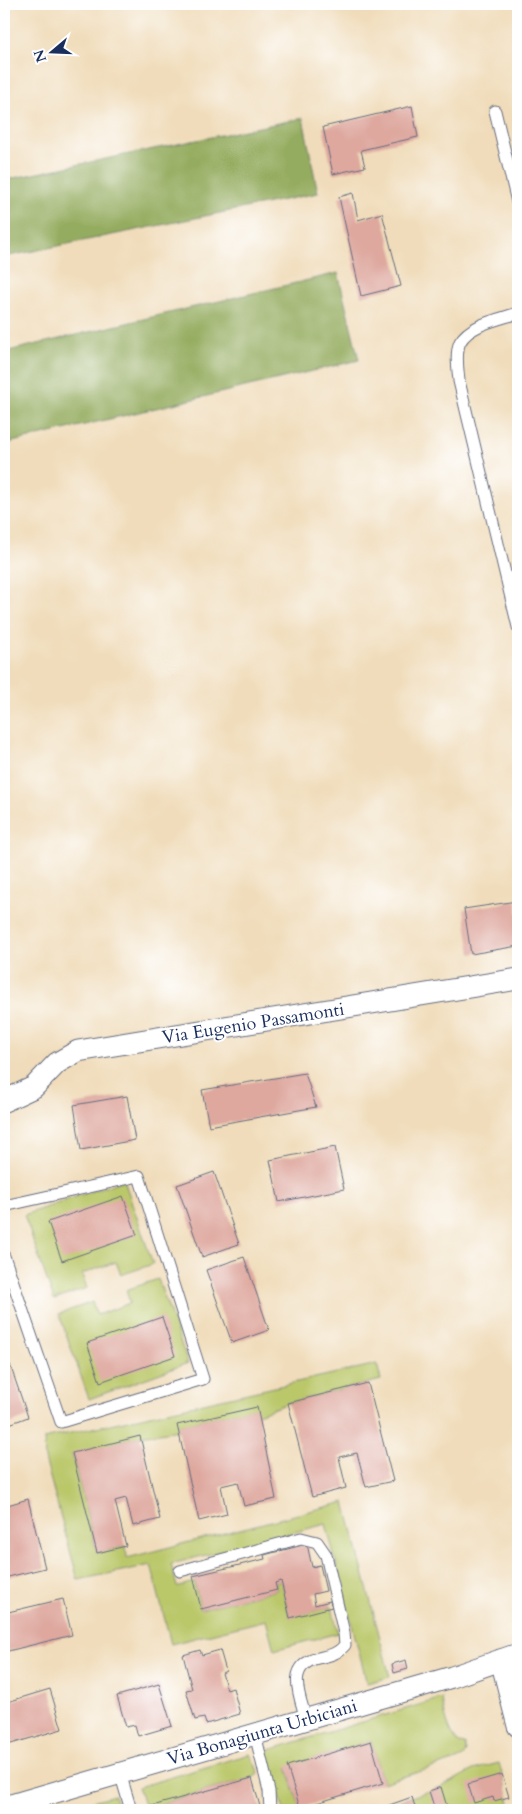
<svg xmlns="http://www.w3.org/2000/svg" width="522" height="1814" font-family="Cardo,serif">
  <style>
    .green { fill: #bbc86a; stroke: #6b7c64 }
    .forest { fill: #94ac5e; stroke: #586e5e }
    .building { fill: #dea89f }
    .lines { fill: none; stroke-linecap: round; stroke-linejoin: round }
    .service-casing { stroke: #666c7e; stroke-width: 13 }
    .minor-casing { stroke: #666c7e; stroke-width: 23 }
    .service { stroke: #fff; stroke-width: 11 }
    .minor { stroke: #fff; stroke-width: 21 }
    .labels { text-anchor: middle; stroke-width: 4; stroke-linejoin: round; paint-order: stroke }
    .street-label { font-size: 18px; fill: #1b2f5e; stroke: #fff }
  </style>
  <rect width="100%" height="100%" fill="#fff"/>
  <filter id="ink" filterUnits="userSpaceOnUse"><feTurbulence type="fractalNoise" baseFrequency=".02" numOctaves="2"/><feDisplacementMap in="SourceGraphic" scale="10" xChannelSelector="R" yChannelSelector="G"/><feConvolveMatrix kernelMatrix="1 2 1 2 8 2 1 2 1" color-interpolation-filters="sRGB"/></filter>
  <filter id="wash" filterUnits="userSpaceOnUse"><feTurbulence type="fractalNoise" baseFrequency=".0096" numOctaves="4" result="noise"/><feDisplacementMap in="SourceGraphic" scale="20" xChannelSelector="R" yChannelSelector="G"/><feGaussianBlur stdDeviation="1.12" result="paint"/><feColorMatrix in="noise" values="0 0 0 0 0 0 0 0 0 0 0 0 0 0 0 0 0 1.4 0 .05"/><feComposite in="paint" operator="in"/></filter>
  <g filter="url(#wash)">
    <rect width="100%" height="100%" fill="#f0dcba"/>
    <!-- green -->
    <g class="green">
      <path d="M 124,1180 L 153,1264 L 121,1275 L 116,1262 L 82,1274 L 87,1288 L 54,1300 L 24,1215 Z"/>
      <path d="M 158,1279 L 188,1363 L 89,1399 L 59,1314 L 92,1302 L 97,1315 L 130,1303 L 126,1290 Z"/>
      <path d="M 377,1364 L 381,1380 L 288,1403 L 258,1414 L 256,1408 L 178,1425 L 179,1430 L 140,1436 L 72,1454 L 97,1553 L 126,1546 L 127,1558 L 345,1502 L 390,1677 L 367,1683 L 326,1524 L 171,1564 L 177,1587 L 194,1582 L 201,1609 L 277,1590 L 275,1583 L 281,1581 L 290,1617 L 332,1607 L 338,1633 L 274,1650 L 266,1620 L 171,1644 L 151,1565 L 78,1580 L 45,1459 L 44,1439 Z"/>
      <path d="M 442,1698 C 444,1712 448,1733 459,1743 L 465,1744 L 466,1752 L 463,1757 L 454,1761 L 383,1783 L 371,1741 L 287,1767 L 300,1808 L 296,1810 L 284,1810 L 266,1751 Z"/>
      <path d="M 250,1754 L 259,1773 L 252,1778 L 145,1808 L 138,1787 Z"/>
      <path d="M 499,1763 L 512,1810 L 373,1810 L 441,1787 L 473,1770 Z"/>
      <path d="M 114,1795 L 119,1810 L 60,1810 Z"/>
    </g>
    <!-- forest -->
    <g class="forest">
      <path d="M 303,118 L 318,193 L 4,257 L 4,180 Z"/>
      <path d="M 338,273 L 359,360 L 4,444 L 4,352 Z"/>
    </g>
    <g id="blocks">
      <!-- building -->
      <g class="building">
        <path d="M 412,106 L 418,137 L 361,150 L 365,167 L 333,174 L 323,127 Z"/>
        <path d="M 353,193 L 358,220 L 382,213 L 401,286 L 361,296 L 339,197 Z"/>
        <path d="M 517,901 L 518,946 L 471,954 L 464,909 Z"/>
        <path d="M 305,1073 L 316,1107 L 209,1126 L 202,1090 Z"/>
        <path d="M 127,1096 L 135,1140 L 81,1150 L 74,1105 Z"/>
        <path d="M 335,1147 L 344,1189 L 279,1202 L 270,1160 Z"/>
        <path d="M 214,1172 L 239,1244 L 202,1257 L 177,1185 Z"/>
        <path d="M 123,1196 L 137,1235 L 62,1261 L 48,1222 Z"/>
        <path d="M 244,1257 L 269,1330 L 232,1343 L 206,1270 Z"/>
        <path d="M 162,1317 L 175,1356 L 100,1382 L 87,1343 Z"/>
        <path d="M 6,1353 L 28,1417 L 4,1426 L 4,1354 Z"/>
        <path d="M 368,1383 L 393,1481 L 366,1487 L 357,1453 L 339,1457 L 346,1488 L 312,1497 L 288,1403 Z"/>
        <path d="M 257,1407 L 276,1499 L 244,1506 L 238,1482 L 221,1486 L 227,1514 L 199,1521 L 177,1425 Z"/>
        <path d="M 140,1436 L 160,1519 L 133,1526 L 126,1498 L 115,1501 L 126,1546 L 97,1553 L 72,1453 Z"/>
        <path d="M 28,1499 L 45,1568 L 4,1578 L 4,1506 Z"/>
        <path d="M 307,1544 L 312,1567 L 320,1565 L 326,1591 L 313,1594 L 315,1605 L 330,1601 L 332,1607 L 290,1618 L 281,1581 L 275,1583 L 277,1590 L 201,1609 L 193,1576 L 265,1559 L 264,1555 Z"/>
        <path d="M 63,1599 L 72,1635 L 4,1652 L 4,1613 Z"/>
        <path d="M 200,1650 L 202,1655 L 220,1650 L 226,1671 L 222,1673 L 227,1690 L 233,1688 L 240,1714 L 206,1724 L 204,1718 L 195,1720 L 186,1690 L 192,1689 L 183,1655 Z"/>
        <path d="M 406,1660 L 408,1669 L 394,1673 L 392,1664 Z"/>
        <path d="M 159,1684 L 172,1726 L 138,1736 L 135,1725 L 126,1727 L 117,1696 Z"/>
        <path d="M 50,1689 L 62,1729 L 4,1746 L 4,1703 Z"/>
        <path d="M 371,1741 L 383,1783 L 300,1808 L 287,1766 Z"/>
        <path d="M 502,1774 L 509,1797 L 494,1801 L 493,1797 L 474,1803 L 468,1784 Z"/>
        <path d="M 252,1778 L 261,1810 L 146,1810 L 145,1808 Z"/>
        <path d="M 441,1787 L 448,1810 L 435,1810 L 429,1791 Z"/>
        <path d="M 412,1797 L 416,1810 L 375,1810 L 395,1803 Z"/>
      </g>
    </g>
  </g>
  <g filter="url(#ink)">
    <use href="#blocks" fill-opacity="0" stroke="#666c7e" stroke-width="1"/>
    <g class="lines">
      <defs>
        <g id="service">
          <path d="M 495,111 L 518,206"/>
          <path d="M 518,313 C 501,319 470,324 460,342 C 455,353 458,369 459,381 L 518,627"/>
          <path d="M 4,1206 L 139,1176 L 203,1379 L 61,1422 L 4,1256"/>
          <path d="M 180,1571 L 301,1538 L 317,1542 L 326,1555 L 344,1633 L 345,1645 C 336,1655 330,1655 318,1658 C 285,1666 300,1696 306,1719"/>
          <path d="M 255,1734 L 269,1791 L 270,1810"/>
          <path d="M 120,1773 L 131,1810"/>
        </g>
        <g id="minor">
          <path d="M 4,1101 L 34,1087 L 57,1063 L 78,1051 L 518,979"/>
          <path d="M 501,1660 L 518,1726"/>
          <path d="M 4,1807 L 452,1677 L 518,1654"/>
        </g>
      </defs>
      <!-- service casing -->
      <use href="#service" class="service-casing"/>
      <!-- minor casing -->
      <use href="#minor" class="minor-casing"/>
      <!-- service -->
      <use href="#service" class="service"/>
      <!-- minor -->
      <use href="#minor" class="minor"/>
    </g>
  </g>
  <g class="labels">
    <!-- street labels -->
    <g class="street-label">
      <text transform="translate(253 1023) rotate(-9)" y="6">Via Eugenio Passamonti</text>
      <text transform="translate(262 1732) rotate(-16)" y="6">Via Bonagiunta Urbiciani</text>
    </g>
  </g>
  <!-- margin -->
  <rect width="522" height="1814" fill="none" stroke="#fff" stroke-width="20"/>
  <!-- north arrow -->
  <g transform="translate(52 52) rotate(251)" stroke="#ffffff" stroke-width="4" paint-order="stroke">
  <path d="M0-4L9 19L0 12L-9 19Z" fill="#1b2f5e"/>
  <text y="-8" font-size="14" font-weight="bold" text-anchor="middle" fill="#1b2f5e">N</text>
  </g>
</svg>
